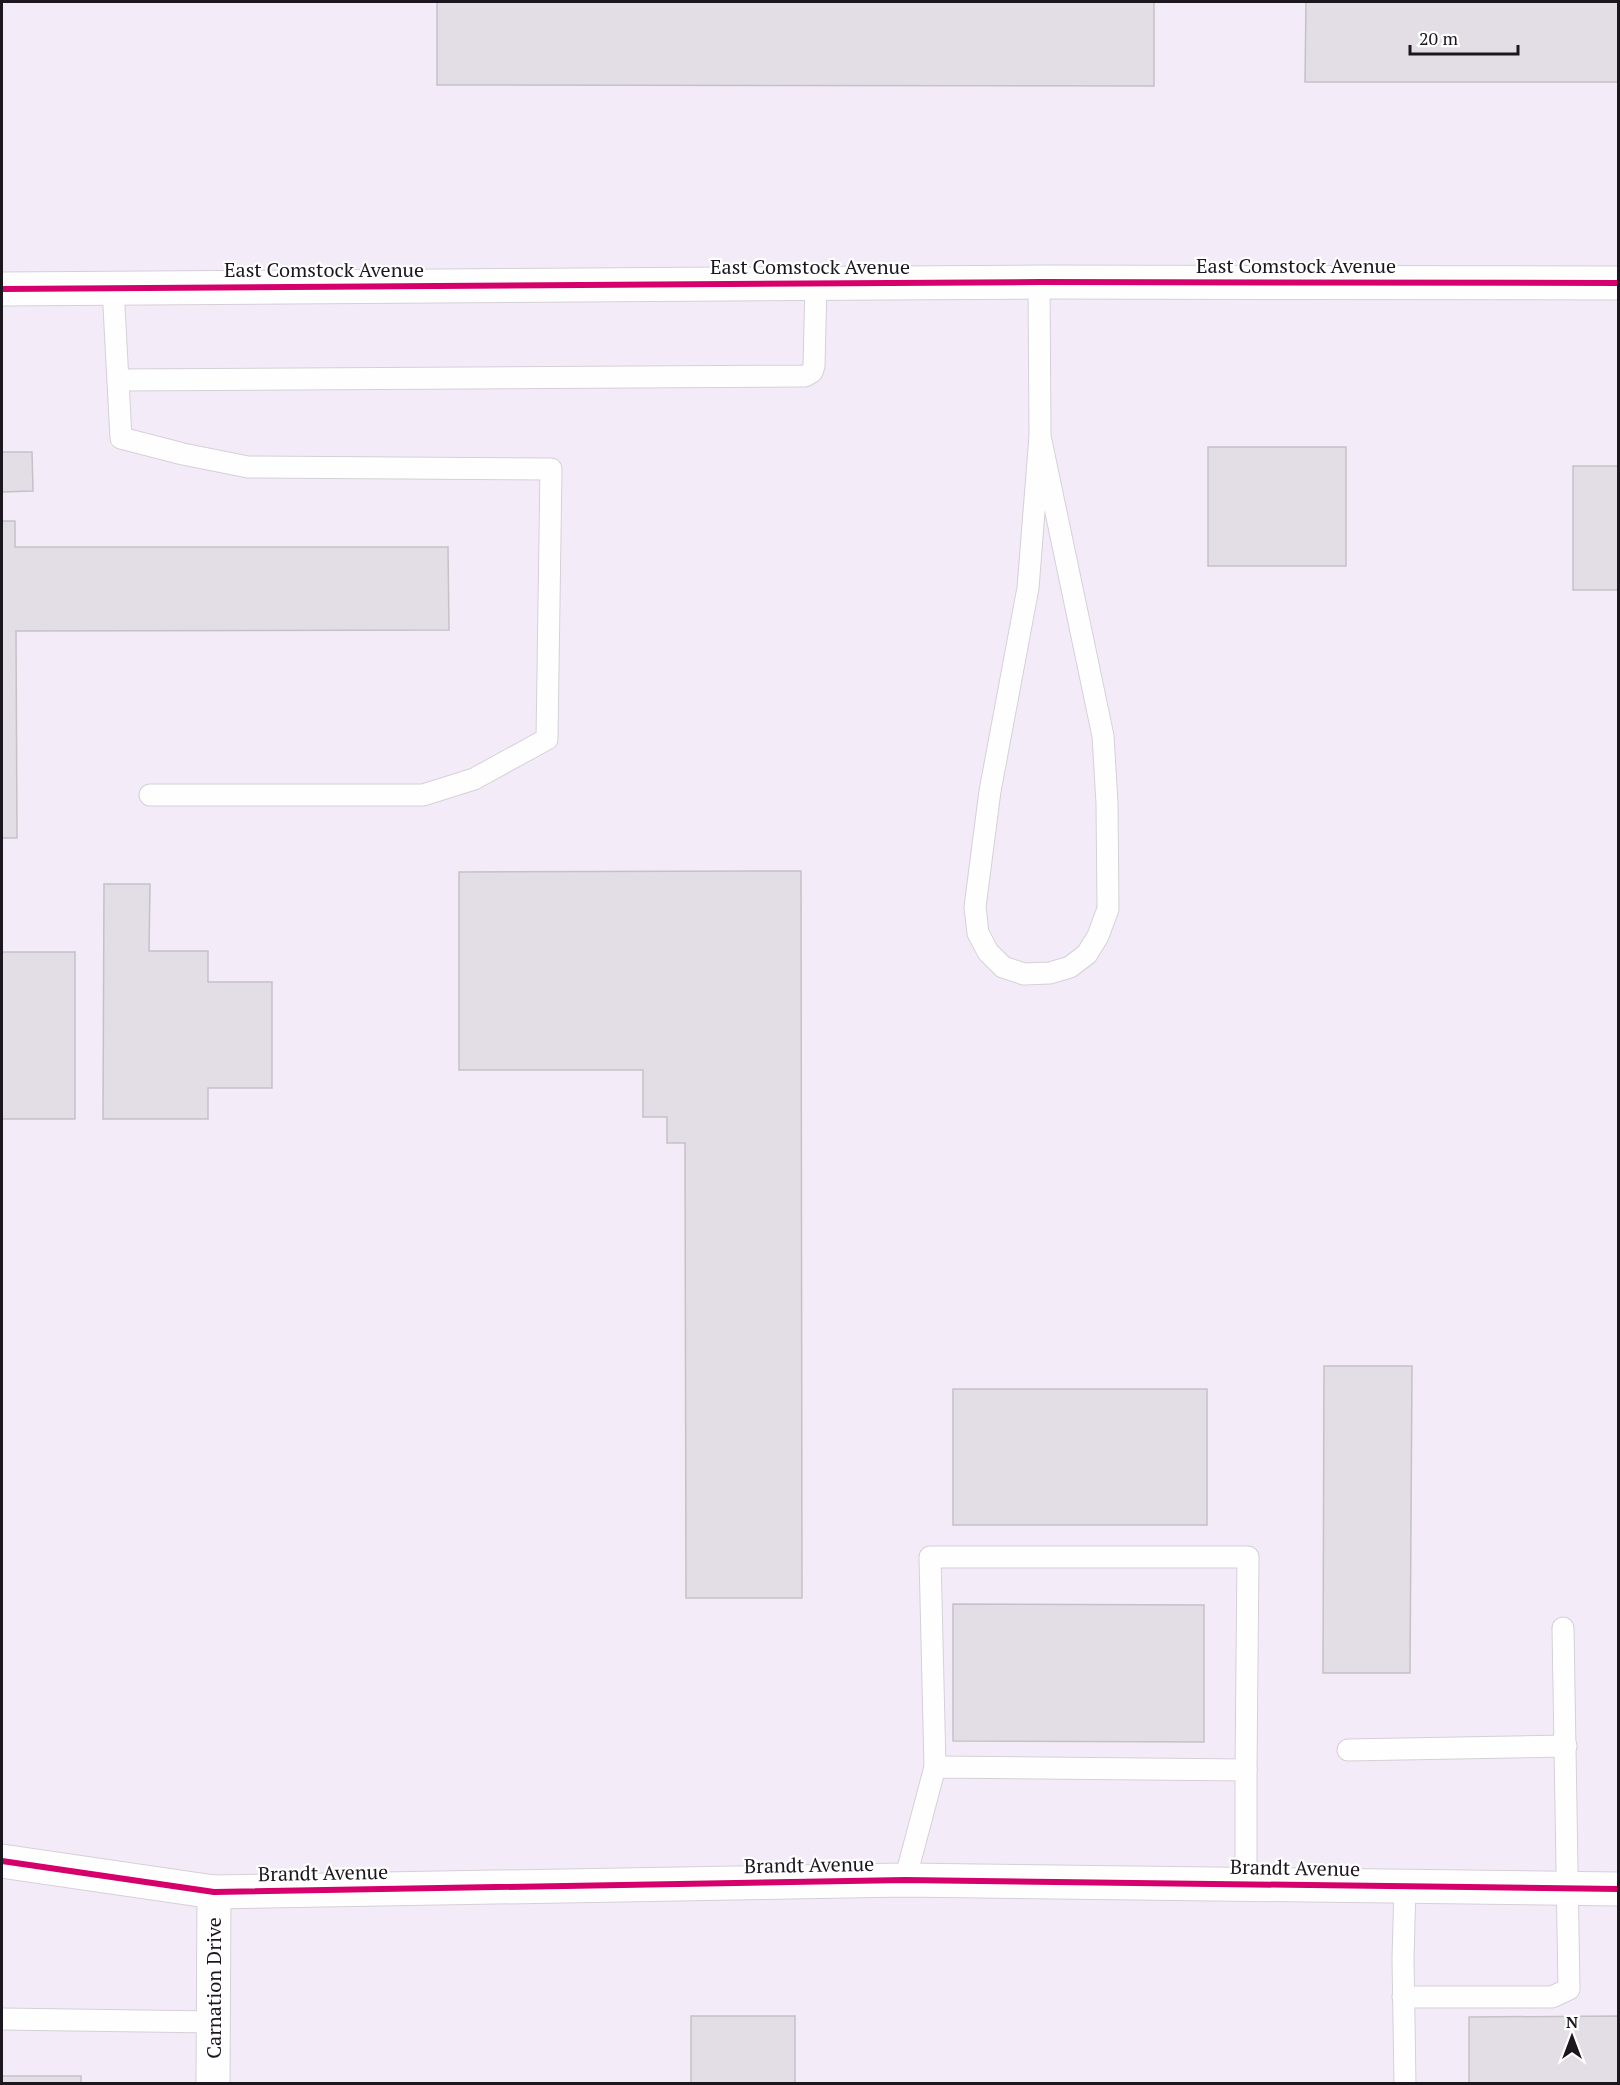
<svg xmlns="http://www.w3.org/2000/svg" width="1620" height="2085" font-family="'PT Serif',serif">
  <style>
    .built { fill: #f4ebf8 }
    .building { fill: #e3dee5; stroke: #c5c1c7; stroke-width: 1.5 }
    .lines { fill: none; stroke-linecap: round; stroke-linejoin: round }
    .service-casing { stroke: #d5d0d7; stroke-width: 23 }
    .minor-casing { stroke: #d5d0d7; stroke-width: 35 }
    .service { stroke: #fefeff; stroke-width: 21 }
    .minor { stroke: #fefeff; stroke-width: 33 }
    .cycleway-casing { stroke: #fff; stroke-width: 10 }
    .cycleway { stroke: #d6006c; stroke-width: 6 }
    .labels { text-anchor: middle; stroke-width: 4.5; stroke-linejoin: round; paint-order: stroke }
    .street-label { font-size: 20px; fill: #1c161e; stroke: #fff }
  </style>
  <rect width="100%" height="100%" fill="#faf6fc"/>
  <!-- built -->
  <path class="built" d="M 2,2 L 1618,2 L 1618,2083 L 2,2084 Z"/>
  <!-- building -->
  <g class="building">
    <path d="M 437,2 L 1154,2 L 1154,86 L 437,85 Z"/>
    <path d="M 1306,2 L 1618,2 L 1618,82 L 1305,82 Z"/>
    <rect x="1208" y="447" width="138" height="119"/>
    <path d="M 2,452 L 32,452 L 33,491 L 2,492 Z"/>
    <rect x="1573" y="466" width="45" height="124"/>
    <path d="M 2,521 L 15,521 L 15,547 L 448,547 L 449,630 L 16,631 L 17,838 L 2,838 Z"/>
    <path d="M 801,871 L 802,1598 L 686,1598 L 685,1143 L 667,1143 L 667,1117 L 643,1117 L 643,1070 L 459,1070 L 459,872 Z"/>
    <path d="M 104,884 L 150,884 L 149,951 L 208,951 L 208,982 L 272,982 L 272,1088 L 208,1088 L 208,1119 L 103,1119 Z"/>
    <rect x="2" y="952" width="73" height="167"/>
    <path d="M 1324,1366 L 1412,1366 L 1410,1673 L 1323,1673 Z"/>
    <rect x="953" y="1389" width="254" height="136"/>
    <path d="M 953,1604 L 1204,1605 L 1204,1742 L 953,1741 Z"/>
    <rect x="691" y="2016" width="104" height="68"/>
    <path d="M 1618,2016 L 1618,2084 L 1469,2084 L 1469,2017 Z"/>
    <rect x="2" y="2076" width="79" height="8"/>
  </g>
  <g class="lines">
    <defs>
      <g id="service">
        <path d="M 1039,282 L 1040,436 L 1103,736 L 1107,803 L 1108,909 L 1098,936 L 1087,954 L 1070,967 L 1050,973 L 1024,974 L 1003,967 L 988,952 L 978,933 L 975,907 L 990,791 L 1028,588 L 1040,436"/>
        <path d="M 113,288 L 121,438 L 183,454 L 248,467 L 551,469 L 547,739 L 474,779 L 423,795 L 150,795"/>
        <path d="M 118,380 L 805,376 L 812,372 L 814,366 L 816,284"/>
        <path d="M 1348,1750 L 1566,1746"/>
        <path d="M 935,1767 L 930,1557 L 1248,1557 L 1246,1770"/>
        <path d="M 905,1880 L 935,1767 L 1246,1770 L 1246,1884"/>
        <path d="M 1403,1997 L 1552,1997 L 1569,1989 L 1563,1628"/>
        <path d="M 2,2019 L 213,2022"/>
        <path d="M 1405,2084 L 1403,1958 L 1405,1886"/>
      </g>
      <g id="minor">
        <path d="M 2,289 L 1039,282 L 1618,283"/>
        <path d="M 2,1861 L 214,1892 L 905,1880 L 1618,1889"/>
        <path d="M 213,2084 L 214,1892"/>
      </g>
    </defs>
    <!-- service casing -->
    <use href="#service" class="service-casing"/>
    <!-- minor casing -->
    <use href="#minor" class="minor-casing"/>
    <!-- service -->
    <use href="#service" class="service"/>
    <!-- minor -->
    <use href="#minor" class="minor"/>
    <defs>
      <g id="cycleway">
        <path d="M 2,289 L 1039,282 L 1618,283"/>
        <path d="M 2,1861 L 214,1892 L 905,1880 L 1618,1889"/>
      </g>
    </defs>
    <!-- cycleway casing -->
    <use href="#cycleway" class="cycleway-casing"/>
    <!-- cycleway -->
    <use href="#cycleway" class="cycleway"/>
  </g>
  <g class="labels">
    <!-- street labels -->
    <g class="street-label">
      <text x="1296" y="273">East Comstock Avenue</text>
      <text x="810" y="274">East Comstock Avenue</text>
      <text x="324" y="277">East Comstock Avenue</text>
      <text transform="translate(809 1865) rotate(-1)" y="7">Brandt Avenue</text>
      <text transform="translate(1295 1868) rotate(1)" y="7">Brandt Avenue</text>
      <text transform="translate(323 1873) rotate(-1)" y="7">Brandt Avenue</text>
      <text transform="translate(214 1988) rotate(-90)" y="7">Carnation Drive</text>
    </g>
  </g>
  <!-- border -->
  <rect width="1620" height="2085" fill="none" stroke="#1c161e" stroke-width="6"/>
  <!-- north arrow -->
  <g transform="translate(1572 2037)" stroke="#ffffff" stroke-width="4.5" paint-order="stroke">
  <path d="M0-4.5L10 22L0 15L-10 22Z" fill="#1c161e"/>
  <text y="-9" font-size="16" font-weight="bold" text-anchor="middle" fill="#1c161e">N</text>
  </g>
  <!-- scale -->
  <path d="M1410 45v9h108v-9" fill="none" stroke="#1c161e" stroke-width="3"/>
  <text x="1419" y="45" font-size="18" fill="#1c161e" stroke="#ffffff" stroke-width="4.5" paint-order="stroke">20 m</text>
</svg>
